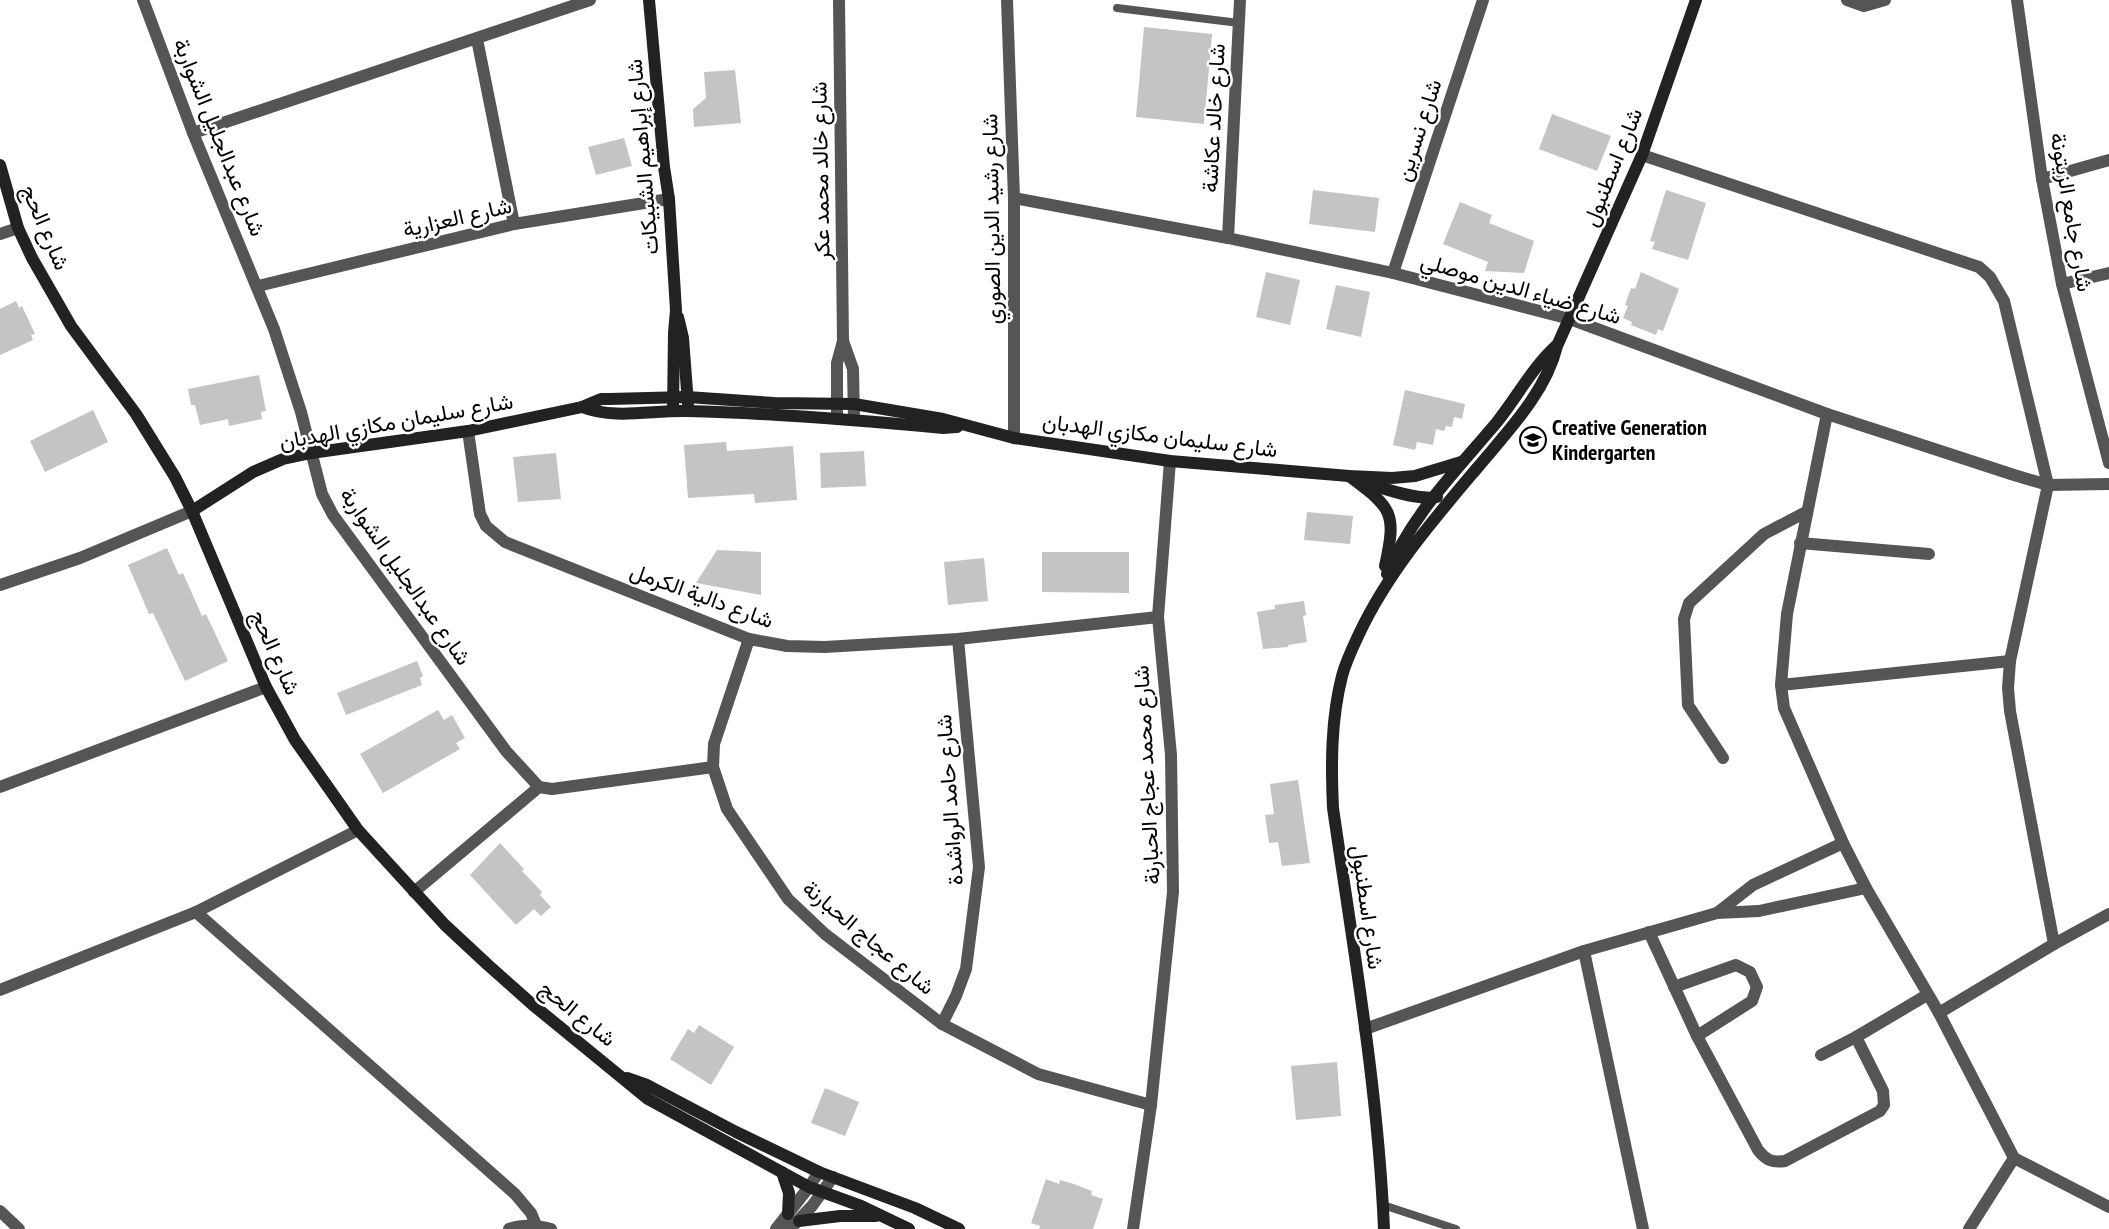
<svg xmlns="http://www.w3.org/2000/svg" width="2109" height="1229" font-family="'PT Sans Narrow',Vazirmatn,sans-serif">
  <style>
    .building { fill: #c4c4c4 }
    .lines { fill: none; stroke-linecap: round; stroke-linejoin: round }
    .lane { stroke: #555; stroke-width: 8 }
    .street { stroke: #555; stroke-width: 12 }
    .secondary { stroke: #222; stroke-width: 12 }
    .labels { text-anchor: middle; stroke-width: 5; stroke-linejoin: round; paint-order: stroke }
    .street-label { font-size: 22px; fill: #000; stroke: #fff }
    .poi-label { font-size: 22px; font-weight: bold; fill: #000; stroke: #fff; text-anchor: start }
  </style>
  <rect width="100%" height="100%" fill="#fff"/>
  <!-- building -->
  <g class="building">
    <path d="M 1144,27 L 1212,34 L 1204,124 L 1136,117 Z"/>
    <path d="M 735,70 L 741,123 L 694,127 L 693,109 L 706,98 L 704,72 Z"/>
    <path d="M 1552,114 L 1611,136 L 1597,171 L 1539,149 Z"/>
    <path d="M 624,138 L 632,166 L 596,175 L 588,147 Z"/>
    <path d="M 1313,190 L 1379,198 L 1375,232 L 1309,224 Z"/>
    <path d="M 1666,190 L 1706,203 L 1688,260 L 1652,249 L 1655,242 L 1650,241 Z"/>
    <path d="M 1460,202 L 1492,215 L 1489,223 L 1534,241 L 1524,273 L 1485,271 L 1488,262 L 1443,244 Z"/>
    <path d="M 1266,272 L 1300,280 L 1290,325 L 1256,317 Z"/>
    <path d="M 1641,272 L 1679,289 L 1663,331 L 1658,329 L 1656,335 L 1631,325 L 1632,322 L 1623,318 L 1628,306 L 1625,305 L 1631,288 L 1635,289 Z"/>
    <path d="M 1336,285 L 1370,292 L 1361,337 L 1326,329 Z"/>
    <path d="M 16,301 L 19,308 L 22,306 L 35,334 L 31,335 L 33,340 L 0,355 L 0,309 Z"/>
    <path d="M 259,375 L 266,411 L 261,412 L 262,419 L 229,426 L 228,419 L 200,425 L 195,405 L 191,405 L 188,389 Z"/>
    <path d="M 1405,390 L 1465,404 L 1462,419 L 1454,417 L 1452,427 L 1446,426 L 1444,431 L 1436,429 L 1433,445 L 1417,442 L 1415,450 L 1393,445 Z"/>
    <path d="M 93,410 L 108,442 L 45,472 L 30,441 Z"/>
    <path d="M 726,442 L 727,451 L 793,446 L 797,500 L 755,503 L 754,494 L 688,498 L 684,445 Z"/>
    <path d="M 864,451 L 866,486 L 821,488 L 820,453 Z"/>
    <path d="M 556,453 L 561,499 L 518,502 L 513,457 Z"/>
    <path d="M 1307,512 L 1353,516 L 1350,544 L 1304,540 Z"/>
    <path d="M 167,548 L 179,575 L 183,573 L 202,616 L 206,614 L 228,661 L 185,681 L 153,613 L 149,614 L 128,565 Z"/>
    <path d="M 717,550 L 761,552 L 761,595 L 696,583 Z"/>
    <path d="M 1042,552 L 1129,552 L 1129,593 L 1042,592 Z"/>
    <path d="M 984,558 L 988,601 L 948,605 L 944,562 Z"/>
    <path d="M 1304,601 L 1306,615 L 1303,616 L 1307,642 L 1288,645 L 1288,647 L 1263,649 L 1257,612 L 1275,609 L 1275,605 Z"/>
    <path d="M 417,661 L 423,676 L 420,678 L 422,685 L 346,715 L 337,693 Z"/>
    <path d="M 438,710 L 444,720 L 452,715 L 465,738 L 456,743 L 460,749 L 383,793 L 360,754 Z"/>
    <path d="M 1298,780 L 1310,863 L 1282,866 L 1278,842 L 1269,843 L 1265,815 L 1274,814 L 1270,784 Z"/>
    <path d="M 500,843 L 524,869 L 522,871 L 542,892 L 540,895 L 551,907 L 541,916 L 534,909 L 516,925 L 470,875 Z"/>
    <path d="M 699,1025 L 734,1047 L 711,1085 L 670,1059 L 688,1029 L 694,1033 Z"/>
    <path d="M 1337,1062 L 1341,1116 L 1296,1120 L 1291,1066 Z"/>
    <path d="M 825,1088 L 859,1102 L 845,1136 L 811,1123 Z"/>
    <path d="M 1046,1179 L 1059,1184 L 1060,1180 L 1074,1184 L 1092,1191 L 1091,1195 L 1103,1199 L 1093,1229 L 1039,1229 L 1040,1226 L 1031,1223 Z"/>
  </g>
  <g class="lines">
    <!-- lane -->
    <g class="lane">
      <path d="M 1117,8 L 1239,23"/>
      <path d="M 1383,1205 L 1456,1229"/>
    </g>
    <!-- street -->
    <g class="street">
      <path d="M 143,0 L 193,133 L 274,329 L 301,412 L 322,494 L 333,515 L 506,751 L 539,787 L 552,789 L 713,767"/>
      <path d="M 1007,0 L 1014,198 L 1014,438"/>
      <path d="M 1847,0 L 1864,6 L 1885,0"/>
      <path d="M 2017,0 L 2042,179 L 2062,284 L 2109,463"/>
      <path d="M 477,39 L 514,224"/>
      <path d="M 193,133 L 590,0"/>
      <path d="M 1642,155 L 1979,267 L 1990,277 L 2004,301 L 2048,485 L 2010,661"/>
      <path d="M 2042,179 L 2109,160"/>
      <path d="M 1014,198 L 1228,238 L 1393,273 L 1570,319 L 1827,414 L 2014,475 L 2048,485 L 2109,484"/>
      <path d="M 0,234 L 18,228"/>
      <path d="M 1228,238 L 1240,0"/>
      <path d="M 1393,273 L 1483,0"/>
      <path d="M 2062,284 L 2109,273"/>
      <path d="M 258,286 L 514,224 L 669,199"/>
      <path d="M 843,341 L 853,369 L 854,419"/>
      <path d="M 1827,414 L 1787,614 L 1781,685 L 1784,708 L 1843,843 L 1866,888 L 1939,1013 L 2014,1158 L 2109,1207"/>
      <path d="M 837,418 L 837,363 L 843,341 L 839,0"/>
      <path d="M 468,431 L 480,514 L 486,526 L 505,542 L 749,639 L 787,646 L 825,647 L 958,639 L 1158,617"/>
      <path d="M 1800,543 L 1929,554"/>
      <path d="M 0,585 L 80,558 L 192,511"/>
      <path d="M 749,639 L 714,744 L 713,767 L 727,809 L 788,899 L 825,934 L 942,1024 L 1038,1074 L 1151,1105"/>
      <path d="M 1781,685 L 2010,661 L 2008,688 L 2010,711 L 2054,944 L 1939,1013"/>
      <path d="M 1723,758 L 1688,705 L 1684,619 L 1689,603 L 1764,534 L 1806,512"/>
      <path d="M 0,787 L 266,687"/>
      <path d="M 414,892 L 539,787"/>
      <path d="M 196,912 L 515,1194 L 531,1213 L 536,1225"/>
      <path d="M 1717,913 L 1753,885 L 1843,843"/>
      <path d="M 1649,932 L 1697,1036 L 1758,1150 C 1766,1160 1772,1163 1785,1161 L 1880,1111 L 1884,1105 L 1883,1091 L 1856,1037"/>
      <path d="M 2054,944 L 2109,914"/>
      <path d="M 1584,951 L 1643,1229"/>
      <path d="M 1674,987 L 1736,965 L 1750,972 L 1757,987 L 1752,1001 L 1697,1036"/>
      <path d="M 0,990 L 196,912 L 358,830"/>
      <path d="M 942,1024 L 956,996 L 966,969 L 979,867 L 958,639"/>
      <path d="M 1365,1029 L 1584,951 L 1717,913 L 1759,911 L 1866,888"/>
      <path d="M 1821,1055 L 1856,1037 L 1927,995"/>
      <path d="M 0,1211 L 19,1229"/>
      <path d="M 509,1229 C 523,1224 537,1225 551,1229"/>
      <path d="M 776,1229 L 809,1187 L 819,1172"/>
      <path d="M 790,1229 L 812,1206 L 833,1177"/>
      <path d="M 1133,1229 L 1151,1105 L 1173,892 L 1171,755 L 1158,617 L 1170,461"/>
      <path d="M 1969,1229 L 2014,1158"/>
    </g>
    <!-- secondary -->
    <g class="secondary">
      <path d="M 649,0 L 664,167 L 669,199 L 676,310 L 674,333 L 673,411"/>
      <path d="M 0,165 L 18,228 L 32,258 L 71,326 L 136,414 L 175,477 L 192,511 L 266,687 L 295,740 L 358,830 L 445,925 L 488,965 L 533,1005 L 648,1099 L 809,1187 L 861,1206 L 909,1229"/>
      <path d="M 678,317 L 683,338 L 688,404"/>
      <path d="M 582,407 C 615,420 652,410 687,411 C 772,413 858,420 943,428 L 957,427"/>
      <path d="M 1349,476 C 1392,508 1397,512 1385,566"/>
      <path d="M 1363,482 C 1381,488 1419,501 1437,497"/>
      <path d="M 192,511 L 253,472 L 283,459 L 311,453 L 468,431 L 582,407 L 601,399 L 609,399 L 687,397 L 774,403 L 854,404 L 943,419 L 1014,438 L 1170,461 L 1349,476 L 1392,478 L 1415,476 L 1461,462"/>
      <path d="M 1387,574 C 1412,514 1456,471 1497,422 C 1517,397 1532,368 1556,346"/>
      <path d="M 627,1078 L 647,1085 L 736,1132 L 819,1172 L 915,1208 L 959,1229"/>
      <path d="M 782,1172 L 789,1193 L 788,1214"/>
      <path d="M 799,1221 L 840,1216 L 876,1216"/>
      <path d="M 1384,1229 C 1378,1088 1353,947 1333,808 C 1331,764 1331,719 1342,676 C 1346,661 1353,647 1359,634 C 1388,572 1434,519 1478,467 C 1508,431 1546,392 1557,346 L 1642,155 L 1696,0"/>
    </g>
  </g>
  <!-- icons -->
  <defs>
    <symbol id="school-ring" viewBox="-11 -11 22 22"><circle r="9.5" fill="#fff" stroke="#000" stroke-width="1.5"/><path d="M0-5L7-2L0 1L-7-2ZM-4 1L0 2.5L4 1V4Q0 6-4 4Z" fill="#000"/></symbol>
  </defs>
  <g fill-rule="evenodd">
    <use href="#school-ring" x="1518" y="425" width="30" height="30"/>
  </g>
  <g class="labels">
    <!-- street labels -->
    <g class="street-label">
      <text transform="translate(1213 118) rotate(-87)" y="8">شارع خالد عكاشة</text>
      <text transform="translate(1418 130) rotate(-72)" y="8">شارع نسرين</text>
      <text transform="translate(220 137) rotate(68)" y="8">شارع عبدالجليل الشواربة</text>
      <text transform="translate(642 157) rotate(-95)" y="8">شارع إبراهيم الشبيكات</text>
      <text transform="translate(1612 167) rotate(-68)" y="8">شارع اسطنبول</text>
      <text transform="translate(820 171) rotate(-91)" y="8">شارع خالد محمد عكر</text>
      <text transform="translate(2072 212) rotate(80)" y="8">شارع جامع الزيتونة</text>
      <text transform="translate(457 217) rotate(-13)" y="8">شارع العزارية</text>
      <text transform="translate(991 219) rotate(-91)" y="8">شارع رشيد الدين الصوري</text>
      <text transform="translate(46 227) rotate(67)" y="8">شارع الحج</text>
      <text transform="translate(1521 288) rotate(16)" y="8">شارع ضياء الدين موصلي</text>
      <text transform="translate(396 421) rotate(-10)" y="8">شارع سليمان مكازي الهدبان</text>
      <text transform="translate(1160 435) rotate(7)" y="8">شارع سليمان مكازي الهدبان</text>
      <text transform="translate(406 576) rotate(55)" y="8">شارع عبدالجليل الشواربة</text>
      <text transform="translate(702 595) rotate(20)" y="8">شارع دالية الكرمل</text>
      <text transform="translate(276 652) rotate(66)" y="8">شارع الحج</text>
      <text transform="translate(1146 775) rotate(-93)" y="8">شارع محمد عجاج الحبارنة</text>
      <text transform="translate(949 800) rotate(-94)" y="8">شارع حامد الرواشدة</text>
      <text transform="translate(1368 907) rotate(82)" y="8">شارع اسطنبول</text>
      <text transform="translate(869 937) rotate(40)" y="8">شارع عجاج الحبارنة</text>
      <text transform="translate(578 1013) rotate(39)" y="8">شارع الحج</text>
    </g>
    <!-- poi labels -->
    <g class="poi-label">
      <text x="1552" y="435">Creative Generation<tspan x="1552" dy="25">Kindergarten</tspan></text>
    </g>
  </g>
</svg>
